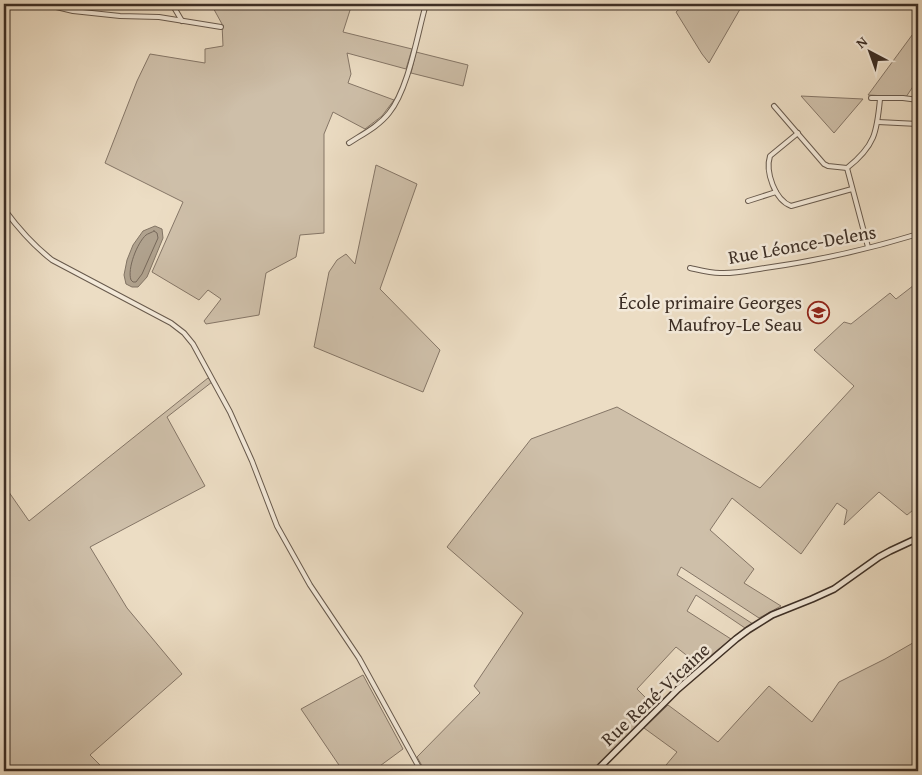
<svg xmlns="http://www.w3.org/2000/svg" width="922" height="775" font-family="'Gentium Book Plus',serif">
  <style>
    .green { fill: #cebfa9; stroke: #857667 }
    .water { fill: #b0a28e; stroke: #827464 }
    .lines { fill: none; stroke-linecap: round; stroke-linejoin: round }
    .shore { stroke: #76685a; stroke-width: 1 }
    .street-casing { stroke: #685a4d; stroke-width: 6 }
    .secondary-casing { stroke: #3c2e25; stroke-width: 8 }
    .street { stroke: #f3e9d9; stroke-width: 4 }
    .secondary { stroke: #f3e9d9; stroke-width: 5 }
    .labels { text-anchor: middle; stroke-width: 5; stroke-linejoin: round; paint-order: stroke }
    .street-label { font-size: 19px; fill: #3c2e25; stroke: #f3e9d9 }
    .poi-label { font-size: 19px; fill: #3c2e25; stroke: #f3e9d9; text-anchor: end }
  </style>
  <rect width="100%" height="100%" fill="#ecddc4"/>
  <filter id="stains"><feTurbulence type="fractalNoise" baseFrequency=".004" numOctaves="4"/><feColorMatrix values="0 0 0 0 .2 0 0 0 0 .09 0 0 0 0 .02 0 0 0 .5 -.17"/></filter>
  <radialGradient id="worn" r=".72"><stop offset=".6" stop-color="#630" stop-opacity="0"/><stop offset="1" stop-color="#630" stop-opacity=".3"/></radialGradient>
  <!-- green -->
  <g class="green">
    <path d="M 211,4 L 352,4 L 343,32 L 412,49 L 406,69 L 347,53 L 351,74 L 348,83 L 394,100 L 382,116 L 365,129 L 333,112 L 324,134 L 324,233 L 300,235 L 296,257 L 266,273 L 259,315 L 206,324 L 204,321 L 221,299 L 208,290 L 199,300 L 152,272 L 183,202 L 105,163 L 137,81 L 150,54 L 205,63 L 205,49 L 223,46 L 222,24 Z"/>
    <path d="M 685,4 L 743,4 L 709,63 L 702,54 L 676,12 Z"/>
    <path d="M 918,27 L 918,79 L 906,97 L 868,95 Z"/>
    <path d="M 416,52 L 468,65 L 463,86 L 411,73 Z"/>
    <path d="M 801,96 L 863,99 L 834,133 Z"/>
    <path d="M 376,165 L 417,184 L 380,289 L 440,350 L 423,392 L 314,347 L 329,272 L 337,260 L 346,254 L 355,264 Z"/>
    <path d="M 918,282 L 918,506 L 907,515 L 879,492 L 844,525 L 847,510 L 837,503 L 801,554 L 732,498 L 710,530 L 754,569 L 744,583 L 781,606 L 759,618 L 681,567 L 677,575 L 753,624 L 745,628 L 696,595 L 687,611 L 731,639 L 699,665 L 676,647 L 637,689 L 656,708 L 592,771 L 425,771 L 417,757 L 480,693 L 474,686 L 523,613 L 447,547 L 531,439 L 617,407 L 760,488 L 854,386 L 814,350 L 844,322 L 851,324 L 890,293 L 896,299 Z"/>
    <path d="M 208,378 L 212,382 L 167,417 L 205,486 L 90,547 L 127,608 L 182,674 L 90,755 L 106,771 L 4,771 L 4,485 L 29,521 Z"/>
    <path d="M 918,640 L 918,771 L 661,771 L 677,752 L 644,728 L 668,705 L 718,742 L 769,686 L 812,722 L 839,682 L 885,659 Z"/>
    <path d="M 363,675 L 403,749 L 373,771 L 343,771 L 301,709 Z"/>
  </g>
  <!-- water -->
  <path class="water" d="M 155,226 L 162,229 L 163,238 L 147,277 L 138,287 L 132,287 L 126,284 L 124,275 L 127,260 L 133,245 L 143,231 Z"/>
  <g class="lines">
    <!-- shore -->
    <path class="shore" d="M 154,231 L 157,233 L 158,238 L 142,274 L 136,282 L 133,282 L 131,280 C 127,269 137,243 146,235 C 147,234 153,232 154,231 Z"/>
    <defs>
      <g id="street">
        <path d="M 44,4 L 73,11 L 120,16 L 159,17 L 221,27"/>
        <path d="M 172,4 L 182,21"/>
        <path d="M 871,98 L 903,98 L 918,100"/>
        <path d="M 774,106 L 824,164 L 828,166 L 847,168"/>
        <path d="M 878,122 L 918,124"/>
        <path d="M 798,133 L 770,156 C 765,172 775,200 791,206 L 852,189"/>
        <path d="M 349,143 C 363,134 379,126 389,113 C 409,88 417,35 426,4"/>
        <path d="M 847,168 L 868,247"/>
        <path d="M 847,168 C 875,146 877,132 880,99"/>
        <path d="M 918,168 C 915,173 916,178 918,183"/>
        <path d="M 748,201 L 776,192"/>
        <path d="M 4,209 C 18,228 34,246 52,260 L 171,323 L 184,333 L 193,344 L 230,412 L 252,461 L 277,526 L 310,585 L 359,658 L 421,771"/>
        <path d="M 690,268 C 699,270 710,273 720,273 C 735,274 751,270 765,268 C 816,261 869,249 918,234"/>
      </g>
      <path id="secondary" d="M 596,771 L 678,689 L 736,639 L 748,630 L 772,615 L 812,599 L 834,589 L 879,557 L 890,551 L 918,538"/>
    </defs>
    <!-- street casing -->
    <use href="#street" class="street-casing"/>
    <!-- secondary casing -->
    <use href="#secondary" class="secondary-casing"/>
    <!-- street -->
    <use href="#street" class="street"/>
    <!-- secondary -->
    <use href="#secondary" class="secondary"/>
  </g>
  <!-- icons -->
  <defs>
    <symbol id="school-ring" viewBox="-11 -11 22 22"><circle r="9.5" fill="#f3e9d9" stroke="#8f2418" stroke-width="1.5"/><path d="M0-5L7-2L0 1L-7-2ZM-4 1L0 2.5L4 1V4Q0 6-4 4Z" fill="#8f2418"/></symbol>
  </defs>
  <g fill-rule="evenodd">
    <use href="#school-ring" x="806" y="300" width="25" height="25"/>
  </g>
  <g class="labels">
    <!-- street labels -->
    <g class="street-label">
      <text transform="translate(802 244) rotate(-10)" y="7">Rue Léonce-Delens</text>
      <text transform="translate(655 694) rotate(-43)" y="7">Rue René-Vicaine</text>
    </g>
    <!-- poi labels -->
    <g class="poi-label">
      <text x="802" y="309">École primaire Georges<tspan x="802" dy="22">Maufroy-Le Seau</tspan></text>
    </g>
  </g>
  <!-- margin -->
  <rect width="922" height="775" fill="none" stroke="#ecddc4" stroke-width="20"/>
  <rect x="5" y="5" width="912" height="765" fill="none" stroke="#3c2e25" stroke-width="2.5"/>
  <rect x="10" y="10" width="902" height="755" fill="none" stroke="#3c2e25"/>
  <!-- north arrow -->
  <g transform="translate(870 52) rotate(319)" stroke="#f3e9d9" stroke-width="4" paint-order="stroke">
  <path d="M0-4L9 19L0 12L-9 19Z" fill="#3c2e25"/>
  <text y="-8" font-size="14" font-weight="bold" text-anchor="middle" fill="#3c2e25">N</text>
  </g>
  <rect width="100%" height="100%" filter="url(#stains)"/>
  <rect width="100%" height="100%" fill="url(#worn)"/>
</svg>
